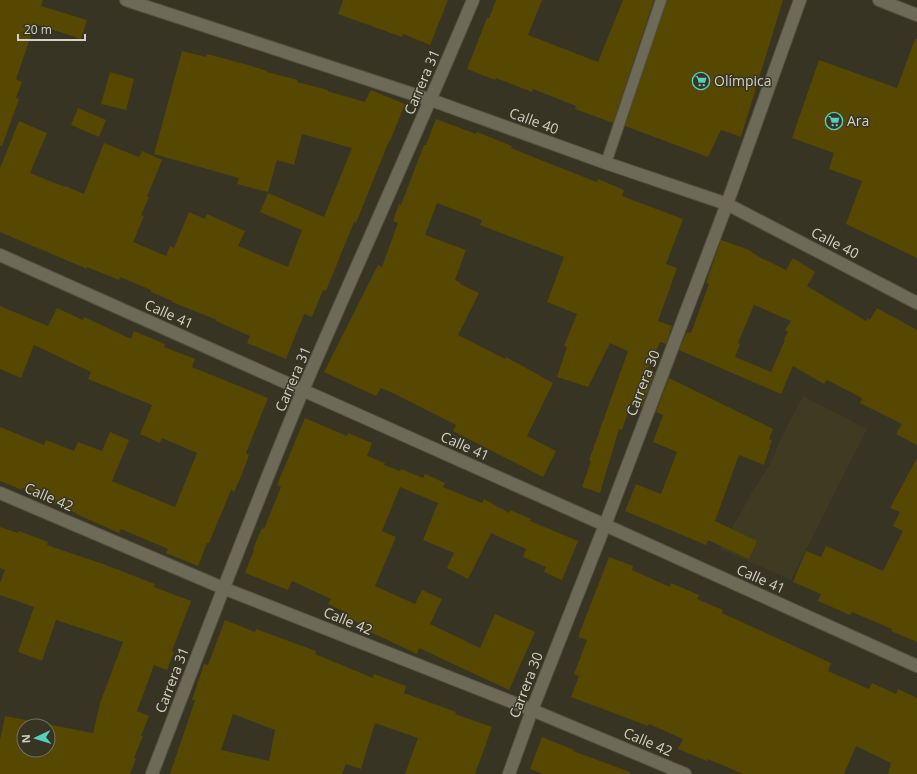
<svg xmlns="http://www.w3.org/2000/svg" width="917" height="774" font-family="'Open Sans',sans-serif">
  <style>
    .built { fill: #3f3a22 }
    .building { fill: #564800; fill-rule: evenodd }
    .lines { fill: none; stroke-linecap: round; stroke-linejoin: round }
    .service-casing { stroke: #555243; stroke-width: 12 }
    .minor-casing { stroke: #555243; stroke-width: 14 }
    .secondary-casing { stroke: #555243; stroke-width: 14 }
    .service { stroke: #6e6a58; stroke-width: 10 }
    .minor { stroke: #6e6a58; stroke-width: 12 }
    .secondary { stroke: #6e6a58; stroke-width: 12 }
    .labels { text-anchor: middle; stroke-width: 3; stroke-linejoin: round; paint-order: stroke }
    .poi-label { font-size: 14px; fill: #d3d1c7; stroke: #373423; text-anchor: start }
    .street-label { font-size: 14px; fill: #d3d1c7; stroke: #373423 }
  </style>
  <rect width="100%" height="100%" fill="#373423"/>
  <!-- built -->
  <path class="built" d="M 803,396 L 867,429 L 791,580 L 720,549 L 751,494 L 770,464 L 783,434 Z"/>
  <!-- building -->
  <g class="building">
    <path d="M 0,0 L 43,0 L 41,6 L 87,20 L 81,39 L 35,24 L 16,79 L 22,82 L 16,98 L 19,99 L 2,146 L 0,146 Z"/>
    <path d="M 343,0 L 448,0 L 430,45 L 403,34 L 402,37 L 338,14 Z"/>
    <path d="M 496,0 L 542,0 L 528,35 L 598,62 L 623,0 L 654,0 L 613,123 L 575,109 L 576,106 L 533,89 L 532,92 L 496,78 L 495,80 L 467,69 L 487,18 L 489,18 Z"/>
    <path d="M 667,0 L 783,0 L 741,137 L 721,130 L 708,157 L 625,126 Z"/>
    <path d="M 915,39 L 917,39 L 917,258 L 846,224 L 862,181 L 829,169 L 834,153 L 792,138 L 819,60 L 897,88 Z"/>
    <path d="M 182,51 L 206,57 L 207,54 L 252,66 L 267,71 L 267,72 L 298,80 L 297,82 L 328,90 L 327,91 L 365,102 L 371,90 L 405,104 L 390,141 L 389,141 L 356,223 L 354,222 L 326,291 L 323,290 L 312,317 L 304,314 L 286,359 L 247,343 L 250,336 L 216,321 L 217,320 L 172,302 L 172,301 L 151,292 L 151,290 L 120,277 L 119,280 L 87,267 L 87,269 L 0,232 L 0,168 L 19,121 L 47,133 L 30,173 L 65,187 L 65,186 L 84,194 L 104,143 L 139,157 L 142,151 L 162,160 L 147,197 L 149,197 L 141,215 L 144,216 L 133,242 L 166,256 L 170,246 L 174,248 L 189,212 L 205,219 L 207,214 L 245,231 L 238,246 L 288,267 L 302,230 L 260,212 L 268,193 L 324,217 L 352,148 L 302,134 L 294,165 L 277,160 L 268,192 L 237,184 L 239,178 L 154,154 Z"/>
    <path d="M 110,72 L 134,79 L 126,110 L 101,104 Z"/>
    <path d="M 78,108 L 106,120 L 99,137 L 71,125 Z"/>
    <path d="M 436,119 L 476,134 L 477,132 L 512,146 L 511,148 L 548,163 L 597,182 L 598,179 L 624,190 L 622,196 L 683,219 L 666,264 L 677,268 L 658,321 L 672,326 L 666,344 L 660,342 L 648,368 L 655,372 L 642,407 L 631,403 L 622,430 L 619,429 L 600,493 L 582,487 L 591,461 L 589,460 L 592,452 L 628,351 L 610,343 L 588,387 L 557,377 L 567,347 L 564,346 L 577,314 L 547,302 L 564,257 L 480,225 L 482,220 L 437,203 L 425,235 L 466,250 L 455,280 L 461,283 L 460,284 L 479,293 L 458,335 L 505,359 L 506,357 L 553,383 L 527,436 L 556,451 L 543,477 L 453,431 L 456,425 L 393,393 L 381,388 L 376,396 L 324,372 L 378,265 L 382,267 L 398,223 L 393,221 L 399,204 L 401,205 L 424,145 L 426,145 Z"/>
    <path d="M 721,240 L 747,249 L 764,260 L 764,259 L 786,270 L 793,258 L 815,272 L 807,286 L 866,321 L 868,318 L 870,320 L 877,308 L 917,330 L 917,445 L 896,434 L 902,424 L 860,403 L 862,398 L 827,380 L 824,384 L 793,366 L 781,394 L 679,350 L 687,332 L 691,333 L 709,284 L 706,283 ZM 754,305 L 791,321 L 785,330 L 788,332 L 784,339 L 785,340 L 771,372 L 735,357 L 740,344 L 738,343 Z"/>
    <path d="M 0,306 L 48,326 L 57,308 L 83,320 L 84,317 L 131,339 L 134,331 L 165,344 L 164,347 L 195,359 L 192,367 L 268,398 L 246,453 L 249,455 L 242,474 L 234,492 L 231,490 L 209,543 L 207,543 L 198,566 L 166,553 L 168,549 L 121,529 L 119,533 L 76,514 L 76,513 L 54,504 L 55,500 L 23,488 L 22,490 L 0,481 L 0,427 L 44,445 L 46,440 L 74,451 L 78,442 L 102,451 L 110,432 L 129,440 L 112,481 L 175,507 L 197,453 L 162,438 L 160,443 L 140,434 L 152,405 L 88,379 L 91,372 L 34,345 L 21,378 L 0,369 Z"/>
    <path d="M 669,378 L 773,429 L 769,439 L 772,440 L 764,465 L 739,455 L 715,521 L 757,541 L 749,559 L 708,540 L 706,545 L 625,511 L 636,484 L 661,494 L 677,452 L 653,442 L 663,415 L 656,412 Z"/>
    <path d="M 305,418 L 347,436 L 348,433 L 372,443 L 367,456 L 385,463 L 384,465 L 400,471 L 401,469 L 423,478 L 425,474 L 445,483 L 443,487 L 482,503 L 484,499 L 509,513 L 510,510 L 531,519 L 530,521 L 578,541 L 562,580 L 544,572 L 546,567 L 523,557 L 526,549 L 491,533 L 468,579 L 447,568 L 454,553 L 423,540 L 438,503 L 400,487 L 382,531 L 396,537 L 375,586 L 415,604 L 422,590 L 442,599 L 430,624 L 480,648 L 495,614 L 535,632 L 509,690 L 419,648 L 417,654 L 360,627 L 361,624 L 343,616 L 345,612 L 328,604 L 331,599 L 292,581 L 288,590 L 245,573 L 254,550 L 253,549 L 262,528 L 264,529 L 281,487 L 277,485 Z"/>
    <path d="M 917,458 L 917,642 L 891,631 L 892,629 L 852,612 L 850,615 L 818,601 L 821,594 L 793,582 L 806,551 L 821,557 L 826,546 L 883,571 L 903,531 L 893,526 L 900,512 L 890,508 Z"/>
    <path d="M 0,527 L 18,533 L 19,531 L 48,542 L 47,545 L 103,564 L 155,584 L 154,587 L 191,601 L 172,651 L 174,652 L 167,670 L 154,665 L 137,711 L 149,716 L 141,736 L 143,736 L 134,758 L 136,759 L 130,774 L 0,774 L 0,740 L 5,716 L 93,733 L 100,703 L 123,642 L 56,620 L 42,661 L 18,652 L 34,607 L 0,595 L 0,583 L 5,570 L 0,568 ZM 24,726 L 48,726 L 48,750 L 24,750 Z"/>
    <path d="M 609,557 L 633,566 L 632,570 L 670,587 L 671,583 L 699,595 L 697,599 L 723,610 L 722,613 L 831,663 L 828,671 L 869,689 L 872,683 L 896,694 L 898,689 L 917,698 L 917,774 L 888,774 L 891,763 L 856,746 L 844,774 L 743,774 L 708,759 L 707,761 L 678,749 L 683,739 L 649,724 L 648,726 L 571,697 L 579,676 L 574,674 L 587,640 L 578,637 Z"/>
    <path d="M 225,620 L 255,632 L 256,629 L 316,651 L 315,654 L 373,678 L 374,674 L 406,686 L 404,693 L 456,712 L 455,714 L 492,727 L 475,774 L 405,774 L 418,738 L 375,723 L 361,769 L 346,764 L 342,774 L 170,774 L 195,700 L 192,700 L 204,664 L 208,665 ZM 233,714 L 275,730 L 269,761 L 221,750 Z"/>
    <path d="M 542,737 L 574,750 L 573,751 L 630,772 L 630,774 L 543,774 L 530,769 Z"/>
  </g>
  <g class="lines">
    <defs>
      <path id="service" d="M 606,163 L 661,0"/>
      <g id="minor">
        <path d="M 126,0 L 431,100 L 606,163 L 727,204 L 917,303"/>
        <path d="M 0,255 L 605,525 L 917,666"/>
        <path d="M 0,493 L 223,588 L 532,710 L 685,774"/>
        <path d="M 152,774 C 201,646 250,517 303,390 C 359,260 418,131 473,0"/>
        <path d="M 509,774 L 532,710 L 605,525 L 727,204 L 800,0"/>
      </g>
      <path id="secondary" d="M 879,0 L 917,15"/>
    </defs>
    <!-- service casing -->
    <use href="#service" class="service-casing"/>
    <!-- minor casing -->
    <use href="#minor" class="minor-casing"/>
    <!-- secondary casing -->
    <use href="#secondary" class="secondary-casing"/>
    <!-- service -->
    <use href="#service" class="service"/>
    <!-- minor -->
    <use href="#minor" class="minor"/>
    <!-- secondary -->
    <use href="#secondary" class="secondary"/>
  </g>
  <!-- icons -->
  <defs>
    <symbol id="supermarket-ring" viewBox="-11 -11 22 22"><circle r="9.5" fill="#373423" stroke="#58cebf" stroke-width="1.5"/><path d="M-6-5.5h2.5l.6 2H6L4.5 2H-2.5L-4.4-4H-6ZM-1.5 3.2a1.3 1.3 0 1 0 .1 0ZM3 3.2a1.3 1.3 0 1 0 .1 0Z" fill="#58cebf"/></symbol>
  </defs>
  <g fill-rule="evenodd">
    <use href="#supermarket-ring" x="691" y="71" width="20" height="20"/>
    <use href="#supermarket-ring" x="824" y="111" width="20" height="20"/>
  </g>
  <g class="labels">
    <!-- poi labels -->
    <g class="poi-label">
      <text x="714" y="86">Olímpica</text>
      <text x="847" y="126">Ara</text>
    </g>
    <!-- street labels -->
    <g class="street-label">
      <text transform="translate(422 82) rotate(-67)" y="5">Carrera 31</text>
      <text transform="translate(534 121) rotate(20)" y="5">Calle 40</text>
      <text transform="translate(835 243) rotate(27)" y="5">Calle 40</text>
      <text transform="translate(169 314) rotate(24)" y="5">Calle 41</text>
      <text transform="translate(293 379) rotate(-67)" y="5">Carrera 31</text>
      <text transform="translate(643 383) rotate(-69)" y="5">Carrera 30</text>
      <text transform="translate(465 446) rotate(24)" y="5">Calle 41</text>
      <text transform="translate(49 497) rotate(23)" y="5">Calle 42</text>
      <text transform="translate(761 579) rotate(24)" y="5">Calle 41</text>
      <text transform="translate(348 621) rotate(22)" y="5">Calle 42</text>
      <text transform="translate(172 680) rotate(-69)" y="5">Carrera 31</text>
      <text transform="translate(526 685) rotate(-69)" y="5">Carrera 30</text>
      <text transform="translate(648 742) rotate(23)" y="5">Calle 42</text>
    </g>
  </g>
  <!-- north arrow -->
  <g transform="translate(36 738) rotate(266)"><circle r="19" fill="#373423" stroke="#757365"/>
  <path d="M0-3L7 15L0 10L-7 15Z" fill="#58cebf"/>
  <text y="-6" font-size="11" font-weight="bold" text-anchor="middle" fill="#d3d1c7">N</text>
  </g>
  <!-- scale -->
  <path d="M18 34v6h67v-6" fill="none" stroke="#d3d1c7" stroke-width="2"/>
  <text x="24" y="34" font-size="12" fill="#d3d1c7" stroke="#373423" stroke-width="3" paint-order="stroke">20 m</text>
</svg>
